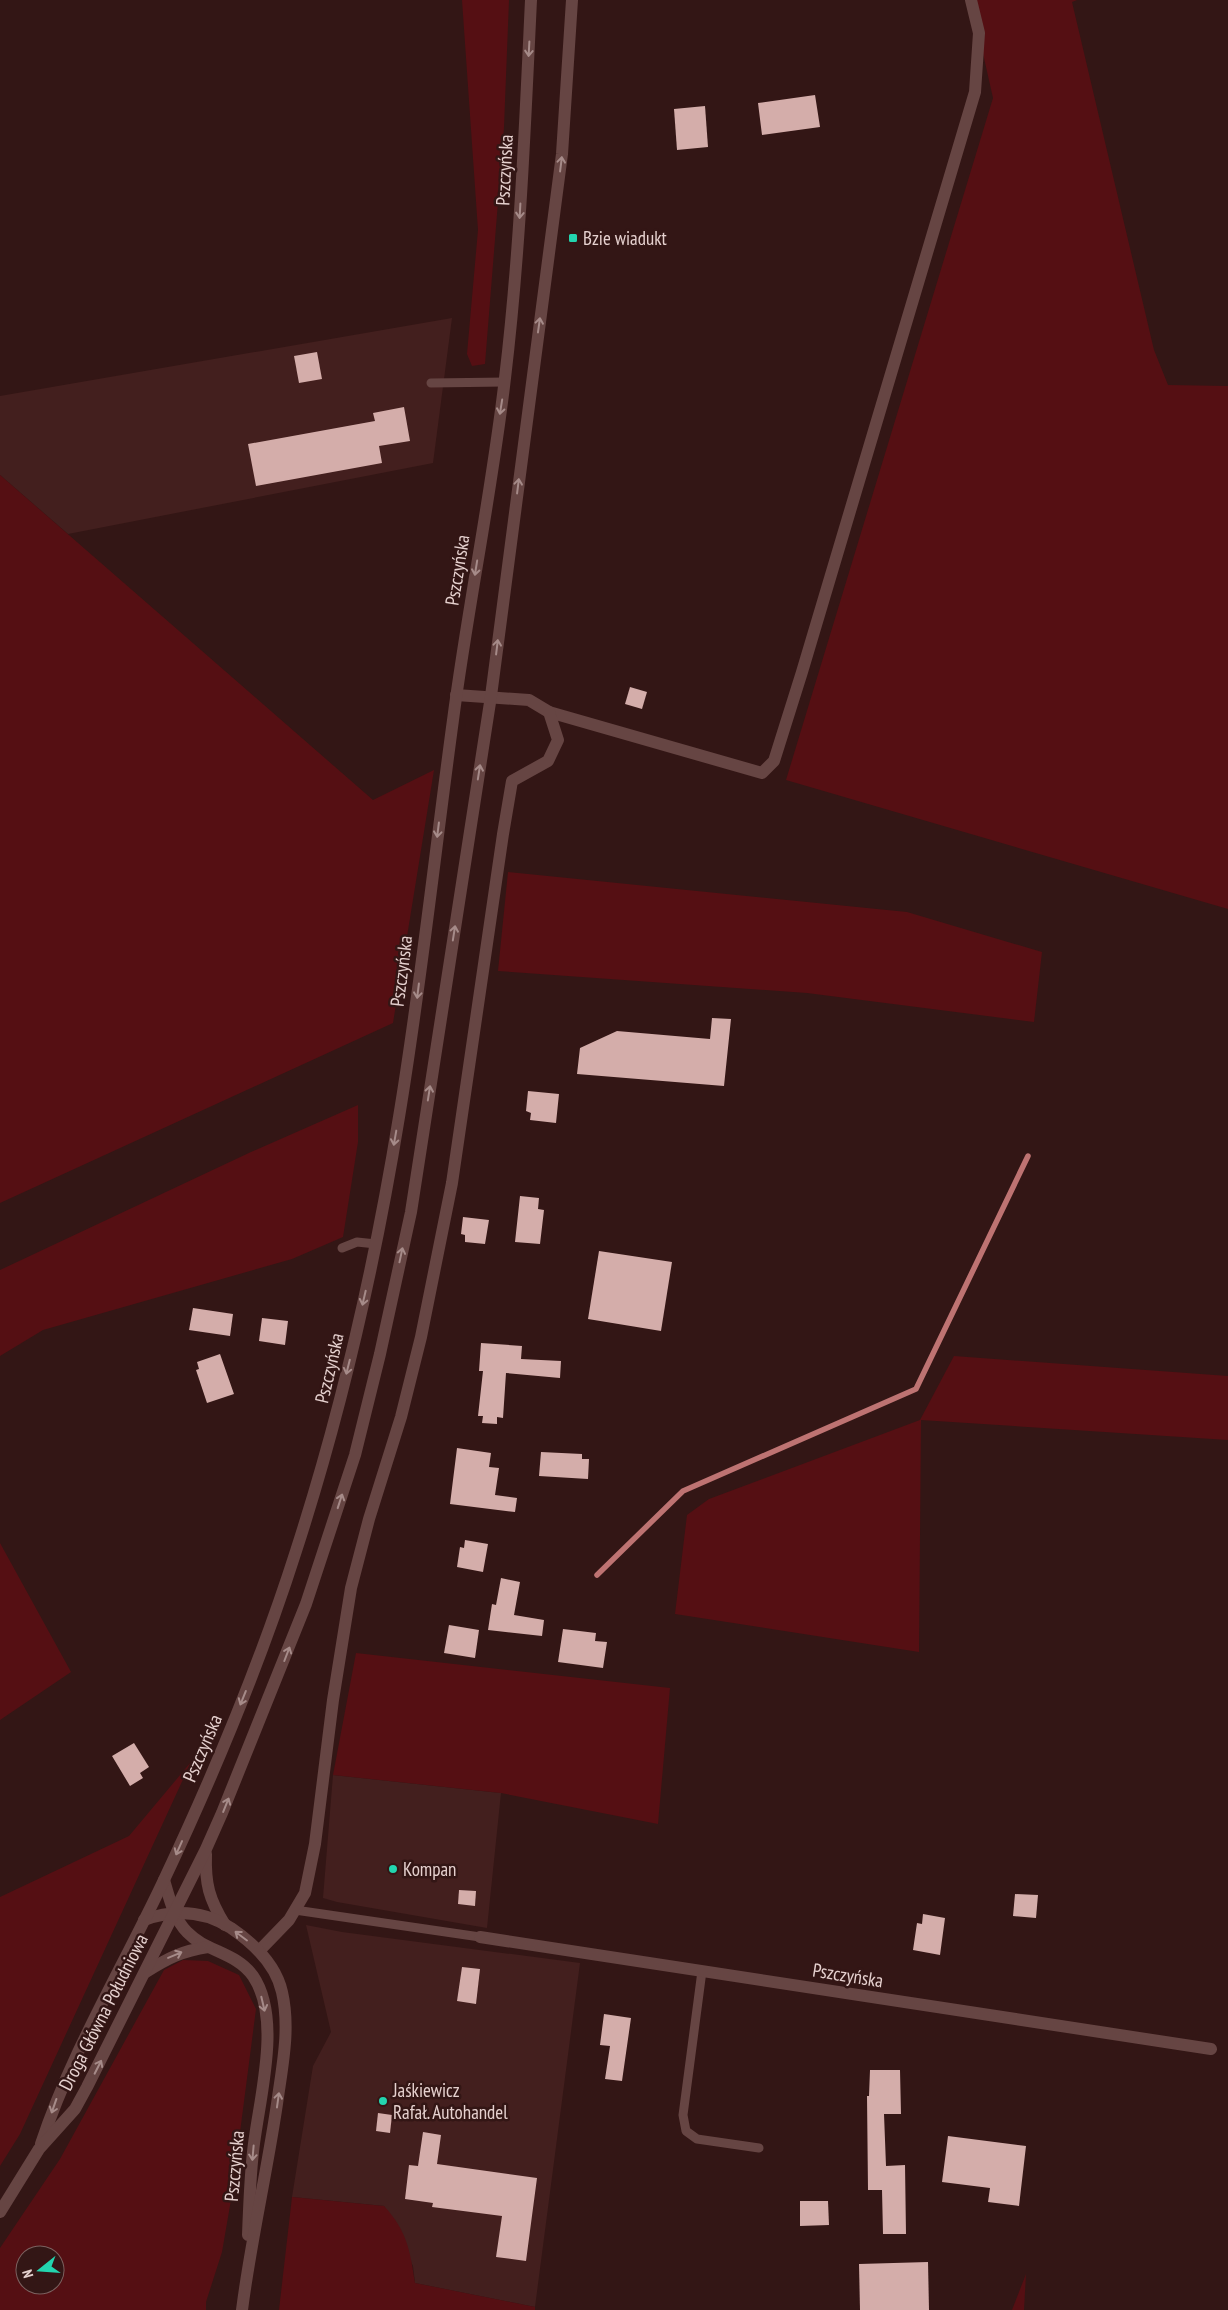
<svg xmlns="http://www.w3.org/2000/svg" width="1228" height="2310" font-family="'PT Sans Narrow',sans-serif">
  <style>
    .built { fill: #431f1e }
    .green { fill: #550f13; fill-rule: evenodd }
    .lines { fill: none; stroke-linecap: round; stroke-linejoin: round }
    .stream { stroke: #be7372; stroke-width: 5.5 }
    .building { fill: #d4adaa }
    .service { stroke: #664543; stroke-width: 9 }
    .minor { stroke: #664543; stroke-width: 12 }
    .secondary { stroke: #664543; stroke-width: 12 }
    .oneway { stroke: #a68b89 }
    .poi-dot { fill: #23d5af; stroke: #331615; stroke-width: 2 }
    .labels { text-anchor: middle; stroke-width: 5; stroke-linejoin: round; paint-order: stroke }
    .street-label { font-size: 19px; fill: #e6d1cf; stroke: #331615 }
    .poi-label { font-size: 19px; fill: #e6d1cf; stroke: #331615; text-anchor: start }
  </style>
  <rect width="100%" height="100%" fill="#331615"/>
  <!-- built -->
  <g class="built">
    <path d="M 452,318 L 433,463 L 68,534 L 0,475 L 0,396 Z"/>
    <path d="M 333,1775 L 501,1793 L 487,1928 L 337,1902 L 323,1898 Z"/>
    <path d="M 306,1925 L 342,1932 L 580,1963 L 535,2307 L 415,2283 L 413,2266 L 384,2206 L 292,2197 L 313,2066 L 331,2032 Z"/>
  </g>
  <!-- green -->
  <g class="green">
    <path d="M 462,0 L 509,0 L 504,127 L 485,364 L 472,366 L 467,354 L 478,230 Z"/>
    <path d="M 971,0 L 1077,0 L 1072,2 L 1154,350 L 1168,385 L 1228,386 L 1228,909 L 786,780 L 993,98 Z"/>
    <path d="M 0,475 L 373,800 L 434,770 L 393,1023 L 0,1203 Z"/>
    <path d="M 508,872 L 907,912 L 1042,952 L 1034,1022 L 807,993 L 498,971 Z"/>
    <path d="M 358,1105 L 358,1142 L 343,1237 L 292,1259 L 43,1330 L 0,1356 L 0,1270 L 251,1152 Z"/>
    <path d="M 954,1356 L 1228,1376 L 1228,1440 L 921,1420 L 919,1652 L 675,1614 L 687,1515 L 709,1499 L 920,1420 Z"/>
    <path d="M 0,1543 L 71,1672 L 0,1720 Z"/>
    <path d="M 356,1653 L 670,1688 L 658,1824 L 501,1793 L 333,1775 Z"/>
    <path d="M 191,1762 L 20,2134 L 0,2166 L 0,1897 L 129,1836 Z"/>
    <path d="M 183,1960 L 208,1961 L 239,1975 L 256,2009 L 232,2194 L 222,2252 L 206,2302 L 206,2310 L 0,2310 L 0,2248 L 60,2159 L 164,1970 ZM 25,2255 L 55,2255 L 55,2285 L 25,2285 Z"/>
    <path d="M 292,2197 L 384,2206 C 407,2231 410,2250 415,2283 L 535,2307 L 535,2310 L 279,2310 Z"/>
    <path d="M 1026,2274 L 1024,2310 L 1012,2310 Z"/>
  </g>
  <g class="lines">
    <!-- stream -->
    <path class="stream" d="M 597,1575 L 683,1491 L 916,1389 L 1028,1156"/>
  </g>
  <!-- building -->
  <g class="building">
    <path d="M 815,95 L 820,127 L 762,135 L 758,103 Z"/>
    <path d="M 705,106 L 708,147 L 677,150 L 674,109 Z"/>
    <path d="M 317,352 L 322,379 L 299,383 L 294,356 Z"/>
    <path d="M 404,407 L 410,441 L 379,446 L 382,463 L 256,486 L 248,444 L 375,421 L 373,413 Z"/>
    <path d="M 630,687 L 647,692 L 642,709 L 625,704 Z"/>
    <path d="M 712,1018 L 731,1019 L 724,1086 L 577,1074 L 580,1048 L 617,1031 L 710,1039 Z"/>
    <path d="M 528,1091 L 559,1094 L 556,1123 L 530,1120 L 531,1113 L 526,1111 Z"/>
    <path d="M 520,1196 L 539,1198 L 538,1209 L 544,1210 L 540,1244 L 515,1242 Z"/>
    <path d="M 463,1217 L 489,1220 L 485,1244 L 465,1242 L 465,1235 L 461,1234 Z"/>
    <path d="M 599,1251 L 672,1262 L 661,1331 L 588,1319 Z"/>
    <path d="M 193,1308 L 233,1314 L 230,1336 L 189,1330 Z"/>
    <path d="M 262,1318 L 288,1321 L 285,1345 L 259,1341 Z"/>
    <path d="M 481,1343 L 522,1346 L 521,1359 L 561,1361 L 560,1378 L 506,1373 L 503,1418 L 497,1417 L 497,1424 L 482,1423 L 483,1416 L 478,1416 L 483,1371 L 479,1371 Z"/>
    <path d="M 220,1354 L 234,1394 L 207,1403 L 196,1370 L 199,1369 L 197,1362 Z"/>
    <path d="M 457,1448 L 491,1453 L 489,1467 L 499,1468 L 495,1495 L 517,1498 L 515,1512 L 450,1504 Z"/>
    <path d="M 541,1452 L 582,1454 L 582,1459 L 589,1459 L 588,1479 L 539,1476 Z"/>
    <path d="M 465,1540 L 488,1544 L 483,1572 L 457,1567 L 460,1547 L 464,1548 Z"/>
    <path d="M 501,1578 L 520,1582 L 514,1615 L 544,1620 L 542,1636 L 488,1630 L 492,1604 L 496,1605 Z"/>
    <path d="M 449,1625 L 479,1630 L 475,1658 L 444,1653 Z"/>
    <path d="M 563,1629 L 596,1633 L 595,1641 L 607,1642 L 603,1668 L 558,1662 Z"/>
    <path d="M 134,1743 L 149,1767 L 140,1773 L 143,1778 L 130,1786 L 112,1756 Z"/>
    <path d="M 459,1890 L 476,1891 L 475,1906 L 458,1904 Z"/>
    <path d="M 1015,1894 L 1038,1895 L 1036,1918 L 1013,1916 Z"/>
    <path d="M 923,1914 L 945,1918 L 940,1955 L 913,1950 L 917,1923 L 922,1924 Z"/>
    <path d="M 462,1967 L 480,1969 L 476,2004 L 457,2001 Z"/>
    <path d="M 604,2014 L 631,2018 L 622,2081 L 605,2079 L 610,2046 L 600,2045 Z"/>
    <path d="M 870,2070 L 900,2070 L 901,2114 L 884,2114 L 886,2166 L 905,2165 L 906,2234 L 883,2234 L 882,2190 L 868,2190 L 867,2096 L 869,2096 Z"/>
    <path d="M 378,2113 L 392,2115 L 390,2133 L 376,2131 Z"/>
    <path d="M 423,2132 L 441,2135 L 437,2164 L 537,2178 L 526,2261 L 496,2257 L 502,2216 L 432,2207 L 433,2203 L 405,2199 L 409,2165 L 418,2166 Z"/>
    <path d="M 948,2136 L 1026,2146 L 1019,2206 L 988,2202 L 990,2188 L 942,2182 Z"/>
    <path d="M 800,2201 L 828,2201 L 829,2225 L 800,2226 Z"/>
    <path d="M 928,2262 L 929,2310 L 860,2310 L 859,2264 Z"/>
  </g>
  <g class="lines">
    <!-- service -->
    <g class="service">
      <path d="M 431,383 L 505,382"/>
      <path d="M 342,1248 L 357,1242 L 376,1244"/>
      <path d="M 295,1910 L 480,1937"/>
      <path d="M 702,1971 L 683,2115 L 686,2131 L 697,2139 L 759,2148"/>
    </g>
    <!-- minor -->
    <g class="minor">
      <path d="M 549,712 L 762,773 L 774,761 L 802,672 L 975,92 L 979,33 L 971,0"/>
      <path d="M 480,1937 L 1211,2049"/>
      <path d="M 259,1951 L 289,1920 L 305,1893 L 315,1844 L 333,1700 L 351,1588 L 369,1519 L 401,1417 L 421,1337 L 452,1183 L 503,834 L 512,781 L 548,761 L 558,740 L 549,712 L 529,700 L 456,695"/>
    </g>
    <!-- secondary -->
    <g class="secondary">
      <path d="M 206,1854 C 205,1884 209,1899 225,1925"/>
      <path d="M 164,1880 C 169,1897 174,1919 187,1932 C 206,1952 236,1952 253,1976 C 283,2020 258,2102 253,2152 C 250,2179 249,2208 248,2235"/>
      <path d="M 144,1920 C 174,1909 204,1911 231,1928 C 253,1943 276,1965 282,1992 C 290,2027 283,2062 278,2097 C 268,2168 251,2239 242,2310"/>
      <path d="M 146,1972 C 168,1958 182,1951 208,1947"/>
      <path d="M 41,2144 C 71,2053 122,1969 163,1882 C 214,1774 260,1664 296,1551 C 342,1409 375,1264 399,1117 C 421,985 435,852 453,720 C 468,605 492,492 505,378 C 520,253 525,126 531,0"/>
      <path d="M 0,2212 L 39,2149 L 75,2109 L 87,2087 L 206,1849 L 222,1813 L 306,1604 L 355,1455 L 380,1354 L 411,1212 L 491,696 L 562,154 L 572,0"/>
    </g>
  </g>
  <!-- one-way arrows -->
  <defs><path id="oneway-shaft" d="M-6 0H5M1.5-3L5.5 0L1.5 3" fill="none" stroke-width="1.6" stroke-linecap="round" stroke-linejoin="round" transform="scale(1.25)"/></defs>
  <g class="oneway">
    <use href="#oneway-shaft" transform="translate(529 49) rotate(93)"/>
    <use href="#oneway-shaft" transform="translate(561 164) rotate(-83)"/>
    <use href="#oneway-shaft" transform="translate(520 211) rotate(93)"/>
    <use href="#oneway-shaft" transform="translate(539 325) rotate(-82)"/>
    <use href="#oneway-shaft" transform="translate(501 407) rotate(99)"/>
    <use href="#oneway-shaft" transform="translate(518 486) rotate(-83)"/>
    <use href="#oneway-shaft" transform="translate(476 568) rotate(99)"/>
    <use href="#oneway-shaft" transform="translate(497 647) rotate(-83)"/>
    <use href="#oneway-shaft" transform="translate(479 772) rotate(-81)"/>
    <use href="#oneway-shaft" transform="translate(438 830) rotate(97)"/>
    <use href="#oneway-shaft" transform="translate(454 933) rotate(-81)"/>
    <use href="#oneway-shaft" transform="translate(418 991) rotate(97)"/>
    <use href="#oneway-shaft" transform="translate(429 1093) rotate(-81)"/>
    <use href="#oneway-shaft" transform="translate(395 1138) rotate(100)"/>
    <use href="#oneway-shaft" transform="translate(401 1255) rotate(-78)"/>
    <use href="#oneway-shaft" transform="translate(364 1298) rotate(103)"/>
    <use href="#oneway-shaft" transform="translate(348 1367) rotate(104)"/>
    <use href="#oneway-shaft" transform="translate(340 1501) rotate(-72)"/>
    <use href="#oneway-shaft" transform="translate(287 1654) rotate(-69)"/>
    <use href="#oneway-shaft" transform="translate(243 1698) rotate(112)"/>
    <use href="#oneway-shaft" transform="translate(226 1805) rotate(-68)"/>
    <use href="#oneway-shaft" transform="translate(179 1848) rotate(114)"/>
    <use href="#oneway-shaft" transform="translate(241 1936) rotate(-143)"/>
    <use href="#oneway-shaft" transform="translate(175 1955) rotate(-23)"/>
    <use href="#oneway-shaft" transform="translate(263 2004) rotate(77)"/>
    <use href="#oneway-shaft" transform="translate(98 2067) rotate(-63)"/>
    <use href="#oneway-shaft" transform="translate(278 2100) rotate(-82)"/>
    <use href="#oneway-shaft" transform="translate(54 2106) rotate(109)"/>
    <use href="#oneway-shaft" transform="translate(253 2153) rotate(95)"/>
  </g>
  <!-- markers -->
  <g class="poi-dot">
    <rect x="568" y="233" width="10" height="10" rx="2.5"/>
    <circle cx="393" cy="1869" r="5"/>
    <circle cx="383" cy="2101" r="5"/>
  </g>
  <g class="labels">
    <!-- street labels -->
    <g class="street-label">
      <text transform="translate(504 170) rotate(-87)" y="7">Pszczyńska</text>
      <text transform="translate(457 570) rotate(-81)" y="7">Pszczyńska</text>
      <text transform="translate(401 971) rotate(-83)" y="7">Pszczyńska</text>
      <text transform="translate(329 1368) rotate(-77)" y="7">Pszczyńska</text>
      <text transform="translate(202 1748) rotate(-67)" y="7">Pszczyńska</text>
      <text transform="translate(848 1975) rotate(9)" y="7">Pszczyńska</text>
      <text transform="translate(103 2012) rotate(-63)" y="7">Droga Główna Południowa</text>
      <text transform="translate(234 2166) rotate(-85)" y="7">Pszczyńska</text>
    </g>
    <!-- poi labels -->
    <g class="poi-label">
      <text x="583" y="245">Bzie wiadukt</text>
      <text x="403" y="1876">Kompan</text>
      <text x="393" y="2097">Jaśkiewicz<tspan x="393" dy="22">Rafał. Autohandel</tspan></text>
    </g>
  </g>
  <!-- north arrow -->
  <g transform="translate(40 2270) rotate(253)"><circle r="24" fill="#331615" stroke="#7b615f"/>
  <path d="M0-4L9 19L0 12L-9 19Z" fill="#23d5af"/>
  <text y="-8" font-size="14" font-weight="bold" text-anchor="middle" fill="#e6d1cf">N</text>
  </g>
</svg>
